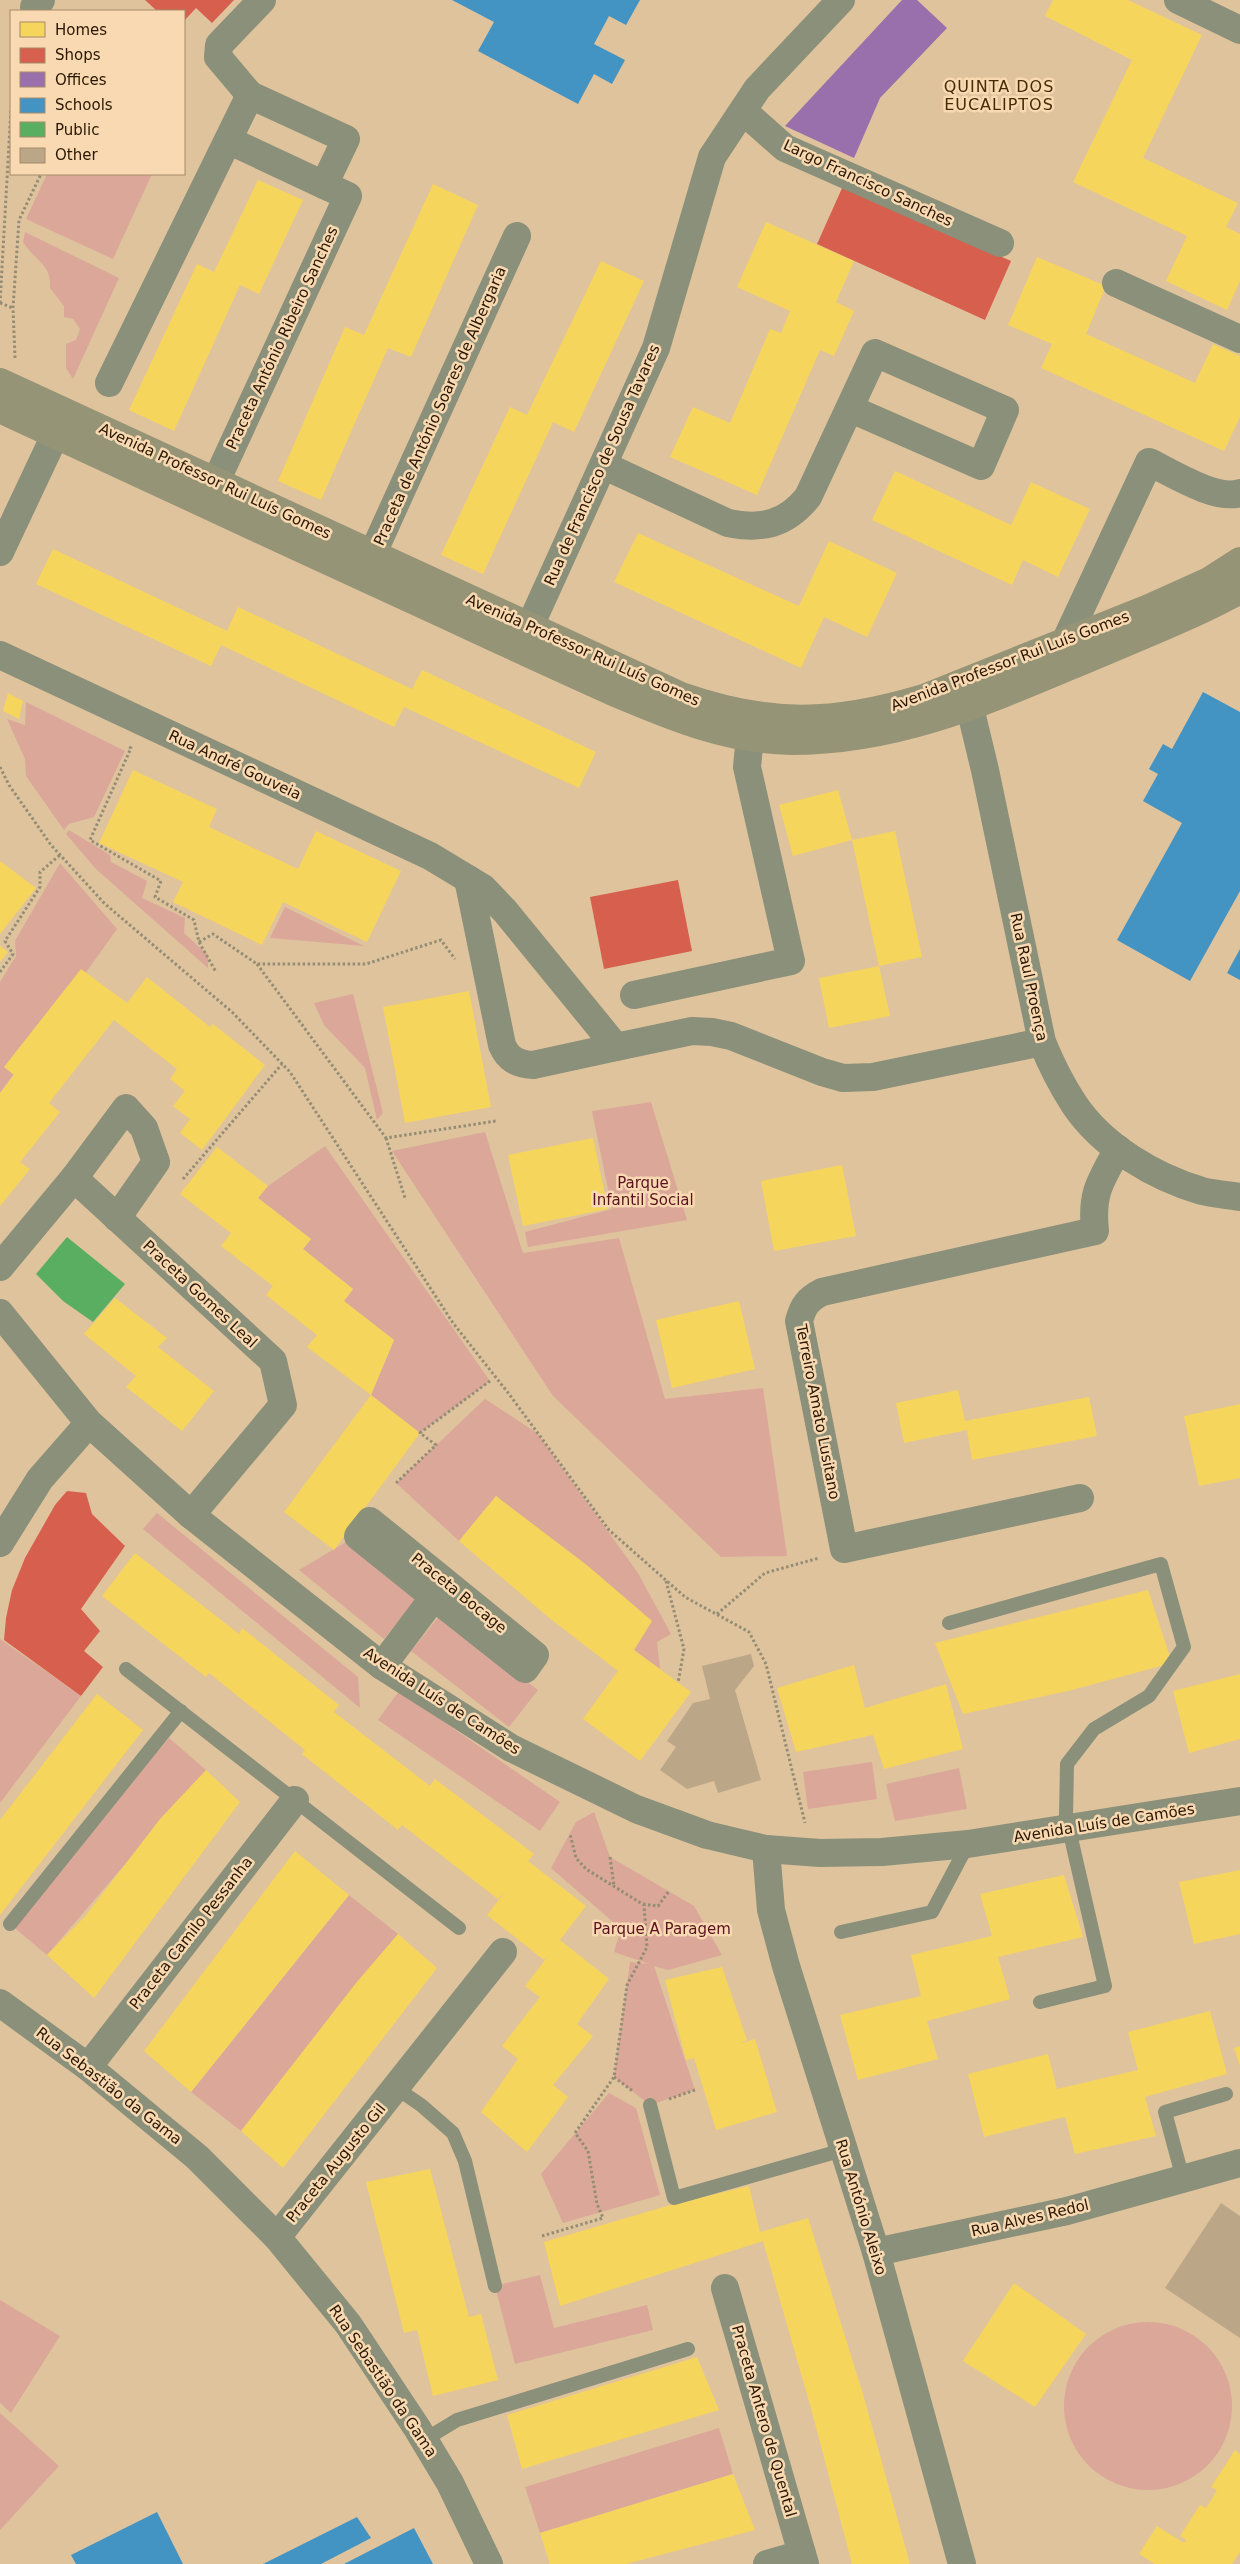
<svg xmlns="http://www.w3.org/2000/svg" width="1240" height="2564" font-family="'DejaVu Sans',sans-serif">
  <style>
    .green { fill: #dba799 }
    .homes { fill: #f6d55c }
    .shops { fill: #d6604d }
    .offices { fill: #9970ab }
    .schools { fill: #4393c3 }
    .public { fill: #5aae61 }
    .building { fill: #bca688 }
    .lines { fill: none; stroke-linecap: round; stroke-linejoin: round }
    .path { stroke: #938d75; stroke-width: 3; stroke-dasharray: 2.5 2.5; stroke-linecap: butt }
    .service { stroke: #8a9079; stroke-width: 14 }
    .minor { stroke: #8a9079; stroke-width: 28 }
    .tertiary { stroke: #8a9079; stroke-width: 28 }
    .secondary { stroke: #969476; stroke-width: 28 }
    .labels { text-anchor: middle; stroke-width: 5; stroke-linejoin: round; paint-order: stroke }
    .street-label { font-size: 15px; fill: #291600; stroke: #f8d9b1 }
    .park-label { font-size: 15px; fill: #5b1120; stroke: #f8d9b1 }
    .neighbourhood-label { font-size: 16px; letter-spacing: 1px; fill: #442c04; stroke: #f8d9b1 }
  </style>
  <rect width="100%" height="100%" fill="#dfc39d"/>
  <!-- green -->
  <g class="green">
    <path d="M 47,174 L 152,174 L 113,259 L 26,219 Z"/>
    <path d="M 25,232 L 119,278 L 73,379 L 66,368 L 66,344 L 76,340 L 80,329 L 73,319 L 64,317 L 64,306 L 50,288 C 52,264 35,261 23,242 Z"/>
    <path d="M 26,702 L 125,751 L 94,817 L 69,824 L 64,830 L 26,776 L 25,759 L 7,719 L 25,725 Z"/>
    <path d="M 69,830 L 110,855 L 111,862 L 147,881 L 142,898 L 185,918 L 184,933 L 208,955 L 208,968 L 96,869 L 66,834 Z"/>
    <path d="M 60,863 L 117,929 L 0,1093 L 0,982 L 16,956 L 15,941 Z"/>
    <path d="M 285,907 L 364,946 L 270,938 Z"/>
    <path d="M 353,994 L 383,1113 L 377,1120 L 365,1068 L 324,1025 L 314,1003 Z"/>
    <path d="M 651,1102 L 687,1220 L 528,1247 L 525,1232 L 612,1209 L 592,1111 Z"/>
    <path d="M 485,1132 L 523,1253 L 619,1238 L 665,1399 L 763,1388 L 787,1556 L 721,1557 L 553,1396 L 392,1151 Z"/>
    <path d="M 325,1146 L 490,1381 L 420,1433 L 371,1395 L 394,1340 L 344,1301 L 353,1289 L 303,1249 L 311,1239 L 258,1198 L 268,1186 Z"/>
    <path d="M 485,1399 L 537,1433 L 638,1573 L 671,1634 L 657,1642 L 660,1669 L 634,1650 L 652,1621 L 496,1496 L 459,1541 L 396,1483 Z"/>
    <path d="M 157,1513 L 358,1677 L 360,1708 L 143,1529 Z"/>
    <path d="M 346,1542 L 416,1599 L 384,1639 L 299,1570 Z"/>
    <path d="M 441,1614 L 538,1690 L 509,1727 L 411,1651 Z"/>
    <path d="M 0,1639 L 81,1696 L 0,1803 Z"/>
    <path d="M 399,1691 L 560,1802 L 540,1831 L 378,1720 Z"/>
    <path d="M 169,1738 L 206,1770 L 47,1955 L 10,1924 Z"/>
    <path d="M 872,1762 L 877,1799 L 808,1809 L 803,1772 Z"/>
    <path d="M 959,1768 L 967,1809 L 895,1821 L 886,1784 Z"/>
    <path d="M 594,1812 L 610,1857 L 694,1906 L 722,1955 L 668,1970 L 654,1966 L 695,2090 L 650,2105 L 614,2077 L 630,1962 L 649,1964 L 614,1952 L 621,1929 L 551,1868 L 576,1822 Z"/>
    <path d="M 349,1895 L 398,1934 L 241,2131 L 191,2092 Z"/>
    <path d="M 609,2093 L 636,2108 L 660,2195 L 563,2223 L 541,2174 Z"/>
    <path d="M 540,2275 L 554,2328 L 647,2305 L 653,2330 L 515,2364 L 495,2286 Z"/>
    <path d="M 0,2300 L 60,2336 L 11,2413 L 0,2403 Z"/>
    <circle cx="1148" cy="2406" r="84"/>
    <path d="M 0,2413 L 59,2466 L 0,2530 Z"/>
    <path d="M 719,2428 L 733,2474 L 540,2533 L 525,2487 Z"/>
  </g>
  <!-- homes -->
  <g class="homes">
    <path d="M 1053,0 L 1128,0 L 1202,35 L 1143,158 L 1238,203 L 1226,227 L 1240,234 L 1240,281 L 1227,310 L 1166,281 L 1187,236 L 1073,182 L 1132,60 L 1045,16 Z"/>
    <path d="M 258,180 L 303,200 L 259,294 L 240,285 L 174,431 L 129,410 L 197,264 L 214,272 Z"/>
    <path d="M 433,184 L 478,205 L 411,357 L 388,348 L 321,500 L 278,481 L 345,327 L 364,335 Z"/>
    <path d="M 766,222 L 854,261 L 836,302 L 854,311 L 834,356 L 820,350 L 757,495 L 670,457 L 693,407 L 730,423 L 770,329 L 781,333 L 790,311 L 737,287 Z"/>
    <path d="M 1037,257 L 1106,286 L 1086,334 L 1195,383 L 1213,344 L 1240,356 L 1240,417 L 1224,451 L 1041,368 L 1052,344 L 1008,325 Z"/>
    <path d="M 601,261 L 644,281 L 574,432 L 553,422 L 483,574 L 441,555 L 510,407 L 527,415 Z"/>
    <path d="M 895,471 L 1011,525 L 1031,482 L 1090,509 L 1058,577 L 1023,560 L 1012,585 L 872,520 Z"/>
    <path d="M 638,533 L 799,606 L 829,541 L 897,573 L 867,637 L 824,617 L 801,668 L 614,582 Z"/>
    <path d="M 53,549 L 227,631 L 238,607 L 412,689 L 422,670 L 596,752 L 579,788 L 404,707 L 394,727 L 221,645 L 211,666 L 36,584 Z"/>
    <path d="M 8,693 L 23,701 L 19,719 L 3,711 Z"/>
    <path d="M 133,770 L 217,809 L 209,827 L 298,869 L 316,831 L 401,871 L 367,942 L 283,902 L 262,945 L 173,902 L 183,882 L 99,843 Z"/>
    <path d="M 838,790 L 852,840 L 793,856 L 779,805 Z"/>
    <path d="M 895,831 L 922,957 L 879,966 L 852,840 Z"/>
    <path d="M 0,861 L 36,888 L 0,934 Z"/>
    <path d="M 0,946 L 8,952 L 0,962 Z"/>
    <path d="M 879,966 L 890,1016 L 829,1028 L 819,978 Z"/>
    <path d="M 81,969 L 127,1003 L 147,977 L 210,1027 L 213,1024 L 265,1065 L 202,1150 L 180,1133 L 190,1119 L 173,1106 L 185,1091 L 170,1079 L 177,1069 L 114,1020 L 49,1103 L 60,1112 L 20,1162 L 30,1169 L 0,1206 L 0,1093 L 14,1075 L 4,1067 Z"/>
    <path d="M 469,991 L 491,1107 L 405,1123 L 383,1007 Z"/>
    <path d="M 593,1138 L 608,1209 L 523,1226 L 508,1155 Z"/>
    <path d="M 217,1147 L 268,1186 L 258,1198 L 311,1239 L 303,1249 L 353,1289 L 344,1301 L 394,1340 L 371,1395 L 307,1347 L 317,1335 L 266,1295 L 273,1286 L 221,1246 L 231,1233 L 180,1194 Z"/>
    <path d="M 842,1165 L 856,1236 L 774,1251 L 761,1181 Z"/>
    <path d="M 115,1298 L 167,1338 L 158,1347 L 214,1391 L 182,1431 L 126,1387 L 136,1376 L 84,1334 Z"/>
    <path d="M 739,1301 L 755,1369 L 672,1388 L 656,1320 Z"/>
    <path d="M 958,1390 L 965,1421 L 1089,1397 L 1097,1436 L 972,1460 L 967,1430 L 904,1443 L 896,1403 Z"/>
    <path d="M 371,1395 L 420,1433 L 334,1550 L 284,1512 Z"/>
    <path d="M 1240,1404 L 1240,1478 L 1199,1486 L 1184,1416 Z"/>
    <path d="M 496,1496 L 588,1566 L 652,1621 L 634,1650 L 691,1692 L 640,1761 L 583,1719 L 618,1671 L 548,1617 L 459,1541 Z"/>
    <path d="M 135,1553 L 239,1634 L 242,1628 L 339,1705 L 334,1712 L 430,1786 L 435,1779 L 534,1854 L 528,1861 L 586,1906 L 560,1940 L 609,1979 L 577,2024 L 593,2036 L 553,2085 L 568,2097 L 527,2152 L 481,2112 L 518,2059 L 502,2046 L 540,1997 L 525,1986 L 549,1955 L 544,1960 L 487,1915 L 505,1892 L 498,1899 L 402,1825 L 398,1830 L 302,1754 L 305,1750 L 209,1673 L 206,1677 L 102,1596 Z"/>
    <path d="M 1148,1590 L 1172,1663 L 1072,1690 L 963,1714 L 935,1643 Z"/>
    <path d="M 854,1665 L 865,1708 L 946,1684 L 963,1749 L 884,1769 L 873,1735 L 796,1752 L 777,1688 Z"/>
    <path d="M 1240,1674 L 1240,1739 L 1189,1753 L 1173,1691 Z"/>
    <path d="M 97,1694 L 143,1730 L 0,1915 L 0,1820 Z"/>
    <path d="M 206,1770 L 240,1802 L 94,1998 L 47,1955 L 86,1915 L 160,1819 Z"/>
    <path d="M 295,1851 L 349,1895 L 191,2092 L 144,2051 Z"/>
    <path d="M 1240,1870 L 1240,1934 L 1194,1944 L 1179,1882 Z"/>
    <path d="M 1064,1875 L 1083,1937 L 998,1957 L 1010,1999 L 927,2021 L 938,2059 L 858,2080 L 840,2015 L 921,1996 L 911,1955 L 992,1936 L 980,1894 Z"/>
    <path d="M 398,1934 L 437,1968 L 283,2168 L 241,2131 L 356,1983 Z"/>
    <path d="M 722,1967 L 747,2040 L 739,2044 L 755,2039 L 777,2112 L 716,2130 L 694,2058 L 686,2060 L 665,1980 Z"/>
    <path d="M 1210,2011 L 1227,2074 L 1145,2097 L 1156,2136 L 1075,2154 L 1065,2117 L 984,2137 L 968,2074 L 1048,2054 L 1057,2089 L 1138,2070 L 1128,2032 Z"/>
    <path d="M 1240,2046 L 1240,2066 L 1234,2048 Z"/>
    <path d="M 430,2169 L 469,2317 L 481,2314 L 498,2380 L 433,2396 L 417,2330 L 404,2333 L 366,2182 Z"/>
    <path d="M 749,2186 L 760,2232 L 808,2218 L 863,2394 L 910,2564 L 852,2564 L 812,2412 L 763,2241 L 560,2306 L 544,2242 L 674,2204 Z"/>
    <path d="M 1014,2283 L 1086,2334 L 1035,2407 L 963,2361 Z"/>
    <path d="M 697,2357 L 719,2410 L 522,2469 L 507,2415 Z"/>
    <path d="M 1235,2450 L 1240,2454 L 1240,2552 L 1232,2564 L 1155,2564 L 1139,2554 L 1157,2526 L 1184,2543 L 1186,2540 L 1180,2536 L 1200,2505 L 1206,2508 L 1213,2497 L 1217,2490 L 1211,2487 Z"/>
    <path d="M 733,2474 L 755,2530 L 626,2564 L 550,2564 L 540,2533 Z"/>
  </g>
  <!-- shops -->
  <g class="shops">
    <path d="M 145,0 L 234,0 L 212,23 L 196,8 L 184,21 L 184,11 L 157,11 Z"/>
    <path d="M 843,186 L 1011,261 L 985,320 L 817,244 Z"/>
    <path d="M 678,880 L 692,951 L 604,969 L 590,897 Z"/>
    <path d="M 67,1491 L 86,1493 L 92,1514 L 125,1546 L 81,1609 L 100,1631 L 84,1651 L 103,1667 L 81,1696 L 4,1640 L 6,1618 L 12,1590 L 25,1558 L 55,1505 Z"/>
  </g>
  <!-- offices -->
  <path class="offices" d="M 902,0 L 917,0 L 947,28 L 880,98 L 854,158 L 785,126 Z"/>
  <!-- schools -->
  <g class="schools">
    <path d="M 452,0 L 640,0 L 626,25 L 609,16 L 594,44 L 625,60 L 612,84 L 594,74 L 578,104 L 478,51 L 494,22 Z"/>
    <path d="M 1203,692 L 1240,712 L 1240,891 L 1190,981 L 1117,940 L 1182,823 L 1143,801 L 1158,774 L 1149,769 L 1163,744 L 1172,749 Z"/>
    <path d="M 1240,949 L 1240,980 L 1227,973 Z"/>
    <path d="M 157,2512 L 183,2564 L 76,2564 L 71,2555 Z"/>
    <path d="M 357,2517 L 371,2538 L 321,2564 L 263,2564 Z"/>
    <path d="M 414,2528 L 433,2564 L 344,2564 Z"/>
  </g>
  <!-- public -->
  <path class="public" d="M 67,1237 L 125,1284 L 93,1322 L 63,1301 L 36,1274 Z"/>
  <!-- building -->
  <g class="building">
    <path d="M 751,1654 L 754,1666 L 735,1690 L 761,1780 L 718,1793 L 714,1781 L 687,1789 L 660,1770 L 676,1747 L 667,1741 L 693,1703 L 710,1699 L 702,1666 Z"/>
    <path d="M 1221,2203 L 1240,2216 L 1240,2338 L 1165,2288 Z"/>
  </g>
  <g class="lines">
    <!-- path -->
    <g class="path">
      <path d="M 0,303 L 11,109"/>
      <path d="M 0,303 L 13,308"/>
      <path d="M 15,358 L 13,308 L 19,220 L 41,174"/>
      <path d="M 129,747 L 131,748 L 90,840 L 161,881 L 155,897 L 194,920 L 199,942 L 216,972"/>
      <path d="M 0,767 L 9,785 L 51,845 L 105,904 L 232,1012 L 290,1072 L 453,1323 L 509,1394 L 609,1530 L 685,1597 L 749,1632 L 766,1664 L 805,1823"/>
      <path d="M 199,942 L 213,934 L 257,964 L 366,964 L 441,940 L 455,959"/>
      <path d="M 257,964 L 386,1138 L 496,1121"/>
      <path d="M 0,972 L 13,954 L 5,941 L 40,887 L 40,872 L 60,855"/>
      <path d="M 386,1138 L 405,1198"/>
      <path d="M 183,1179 L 282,1064"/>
      <path d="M 396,1483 L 436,1445 L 420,1433 L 490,1381"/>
      <path d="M 666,1581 L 684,1649 L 678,1683"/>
      <path d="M 717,1614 L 765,1573 L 819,1558"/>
      <path d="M 610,1857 L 614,1886"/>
      <path d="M 643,1904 L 658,1906 L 669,1891"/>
      <path d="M 614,2077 L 634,2092"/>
      <path d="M 669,2099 L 695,2090"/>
      <path d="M 542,2236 L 603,2218 L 597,2204 L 588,2151 L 575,2133 L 614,2077 L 627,1985 L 647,1947 L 644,1905 L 586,1869 L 576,1858 L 570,1834"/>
    </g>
    <!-- service -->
    <g class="service">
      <path d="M 949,1623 L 1161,1564 L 1184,1647 L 1149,1696 L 1094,1729 L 1067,1764 L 1066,1816 L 1105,1986 L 1040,2002"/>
      <path d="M 126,1669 L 459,1928"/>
      <path d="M 10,1924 L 181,1711"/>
      <path d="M 841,1932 L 932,1912 L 968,1844"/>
      <path d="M 396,2088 L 421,2105 L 453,2133 L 465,2161 L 495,2286"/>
      <path d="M 650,2105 L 674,2198 L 843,2150"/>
      <path d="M 1183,2179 L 1165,2112 L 1226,2094"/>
      <path d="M 424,2440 L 457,2420 L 688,2349"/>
    </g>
    <!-- minor -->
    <g class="minor">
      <path d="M 1178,0 L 1240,30"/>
      <path d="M 34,7 L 41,0"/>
      <path d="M 250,95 L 218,57 L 219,45 L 262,0"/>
      <path d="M 743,111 L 785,148 L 1000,243"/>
      <path d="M 1116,283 L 1240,339"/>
      <path d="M 109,383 L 250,95 L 346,139 L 324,185 L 228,140"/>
      <path d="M 605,466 L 728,523 C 762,530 786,524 808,497 L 875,353 L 1005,410 L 981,466 L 851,409"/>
      <path d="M 206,503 L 348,196 L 324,185"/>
      <path d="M 0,552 L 65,414"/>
      <path d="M 363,575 L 517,236"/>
      <path d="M 1065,642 L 1149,462 C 1172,473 1216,501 1240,493"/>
      <path d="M 520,648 L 656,348 L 712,157 L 757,89 L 841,0"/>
      <path d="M 0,655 L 430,856 L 483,888 L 505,911 L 616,1047 L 692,1031 L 712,1032 L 731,1036 L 822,1072 L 843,1078 L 873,1077 L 1042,1042"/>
      <path d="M 964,683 L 985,770 L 1042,1042 C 1051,1064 1061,1084 1074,1104 C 1102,1146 1154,1177 1202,1191 C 1214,1194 1228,1195 1240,1197"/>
      <path d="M 468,879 L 502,1045 C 508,1059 517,1064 533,1065 L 616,1047"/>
      <path d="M 634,995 L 791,961 L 747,767 L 752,716"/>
      <path d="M 74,1178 L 126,1108 L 144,1128 L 156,1162 L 117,1218"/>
      <path d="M 0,1267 L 74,1178 L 273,1361 L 283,1405 L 191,1515"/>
      <path d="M 1080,1498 L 844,1549 L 799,1321 C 803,1306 808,1299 822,1292 L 1095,1231 C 1091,1193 1100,1182 1118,1149"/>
      <path d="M 0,1543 L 40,1479 L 89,1423"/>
      <path d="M 382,1666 L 434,1597 L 525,1669 L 535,1655 L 370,1521 L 358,1536 L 434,1597"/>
      <path d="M 766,1849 L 771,1910 L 786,1966 L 876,2252 L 962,2564"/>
      <path d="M 0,2003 L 88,2067 L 197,2157 L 277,2237 L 348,2324 L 417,2428 L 450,2483 L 489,2564"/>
      <path d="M 88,2067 L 295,1800"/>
      <path d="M 277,2237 L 503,1952"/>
      <path d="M 876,2252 L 1067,2211 L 1240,2163"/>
      <path d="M 725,2288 L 805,2564"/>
      <path d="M 767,2564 L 802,2554"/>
    </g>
    <!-- tertiary -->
    <path class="tertiary" d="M 0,1313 L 89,1423 L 191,1515 L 382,1666 L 511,1748 L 636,1809 L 707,1835 L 766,1849 L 820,1853 L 882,1852 L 968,1844 L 1240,1801"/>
    <!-- secondary -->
    <g class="secondary">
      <path d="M 0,382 L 681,696 C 770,727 834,725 924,698 L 1149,608 L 1209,581 L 1240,561"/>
      <path d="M 0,409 C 151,479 301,549 452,618 C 505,643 558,667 611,691 C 670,716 726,740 791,741 C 899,741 989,700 1087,659 C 1138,637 1191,617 1240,590"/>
    </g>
  </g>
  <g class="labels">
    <!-- street labels -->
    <g class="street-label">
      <text transform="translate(868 183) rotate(25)" y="5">Largo Francisco Sanches</text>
      <text transform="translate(282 338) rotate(-65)" y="5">Praceta António Ribeiro Sanches</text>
      <text transform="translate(440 406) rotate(-66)" y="5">Praceta de António Soares de Albergaria</text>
      <text transform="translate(602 465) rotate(-66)" y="5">Rua de Francisco de Sousa Tavares</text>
      <text transform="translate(215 481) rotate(25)" y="5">Avenida Professor Rui Luís Gomes</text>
      <text transform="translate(583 650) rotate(24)" y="5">Avenida Professor Rui Luís Gomes</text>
      <text transform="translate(1010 661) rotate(-21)" y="5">Avenida Professor Rui Luís Gomes</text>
      <text transform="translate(235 765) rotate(25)" y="5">Rua André Gouveia</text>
      <text transform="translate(1029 977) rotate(78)" y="5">Rua Raul Proença</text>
      <text transform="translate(200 1294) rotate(43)" y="5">Praceta Gomes Leal</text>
      <text transform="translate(818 1412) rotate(79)" y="5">Terreiro Amato Lusitano</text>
      <text transform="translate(459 1593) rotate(39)" y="5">Praceta Bocage</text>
      <text transform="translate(442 1701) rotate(33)" y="5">Avenida Luís de Camões</text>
      <text transform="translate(1104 1823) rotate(-9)" y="5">Avenida Luís de Camões</text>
      <text transform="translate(191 1933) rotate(-52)" y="5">Praceta Camilo Pessanha</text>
      <text transform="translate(109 2086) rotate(38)" y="5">Rua Sebastião da Gama</text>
      <text transform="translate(336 2163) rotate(-51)" y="5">Praceta Augusto Gil</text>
      <text transform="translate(861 2207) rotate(73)" y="5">Rua António Aleixo</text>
      <text transform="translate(1030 2218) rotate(-13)" y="5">Rua Alves Redol</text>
      <text transform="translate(383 2381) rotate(56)" y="5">Rua Sebastião da Gama</text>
      <text transform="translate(764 2421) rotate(74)" y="5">Praceta Antero de Quental</text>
    </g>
    <!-- park labels -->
    <g class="park-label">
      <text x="643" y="1188">Parque<tspan x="643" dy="17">Infantil Social</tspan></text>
      <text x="662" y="1934">Parque A Paragem</text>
    </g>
    <!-- neighbourhood labels -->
    <g class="neighbourhood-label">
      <text x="999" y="92">QUINTA DOS<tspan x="999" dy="18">EUCALIPTOS</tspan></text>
    </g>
  </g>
  <!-- legend -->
  <rect x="10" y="10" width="175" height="165" fill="#f8d9b1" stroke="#a58b6a"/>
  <rect x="20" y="22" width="25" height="15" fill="#f6d55c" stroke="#a58b6a"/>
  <text x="55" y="35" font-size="15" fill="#291600">Homes</text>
  <rect x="20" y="48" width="25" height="15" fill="#d6604d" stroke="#a58b6a"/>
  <text x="55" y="60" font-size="15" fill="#291600">Shops</text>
  <rect x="20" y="72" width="25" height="15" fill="#9970ab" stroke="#a58b6a"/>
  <text x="55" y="85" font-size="15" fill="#291600">Offices</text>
  <rect x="20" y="98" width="25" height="15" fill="#4393c3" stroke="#a58b6a"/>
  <text x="55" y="110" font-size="15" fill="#291600">Schools</text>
  <rect x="20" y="122" width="25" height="15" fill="#5aae61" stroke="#a58b6a"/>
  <text x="55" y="135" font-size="15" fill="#291600">Public</text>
  <rect x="20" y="148" width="25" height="15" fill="#bca688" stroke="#a58b6a"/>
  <text x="55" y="160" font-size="15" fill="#291600">Other</text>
</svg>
